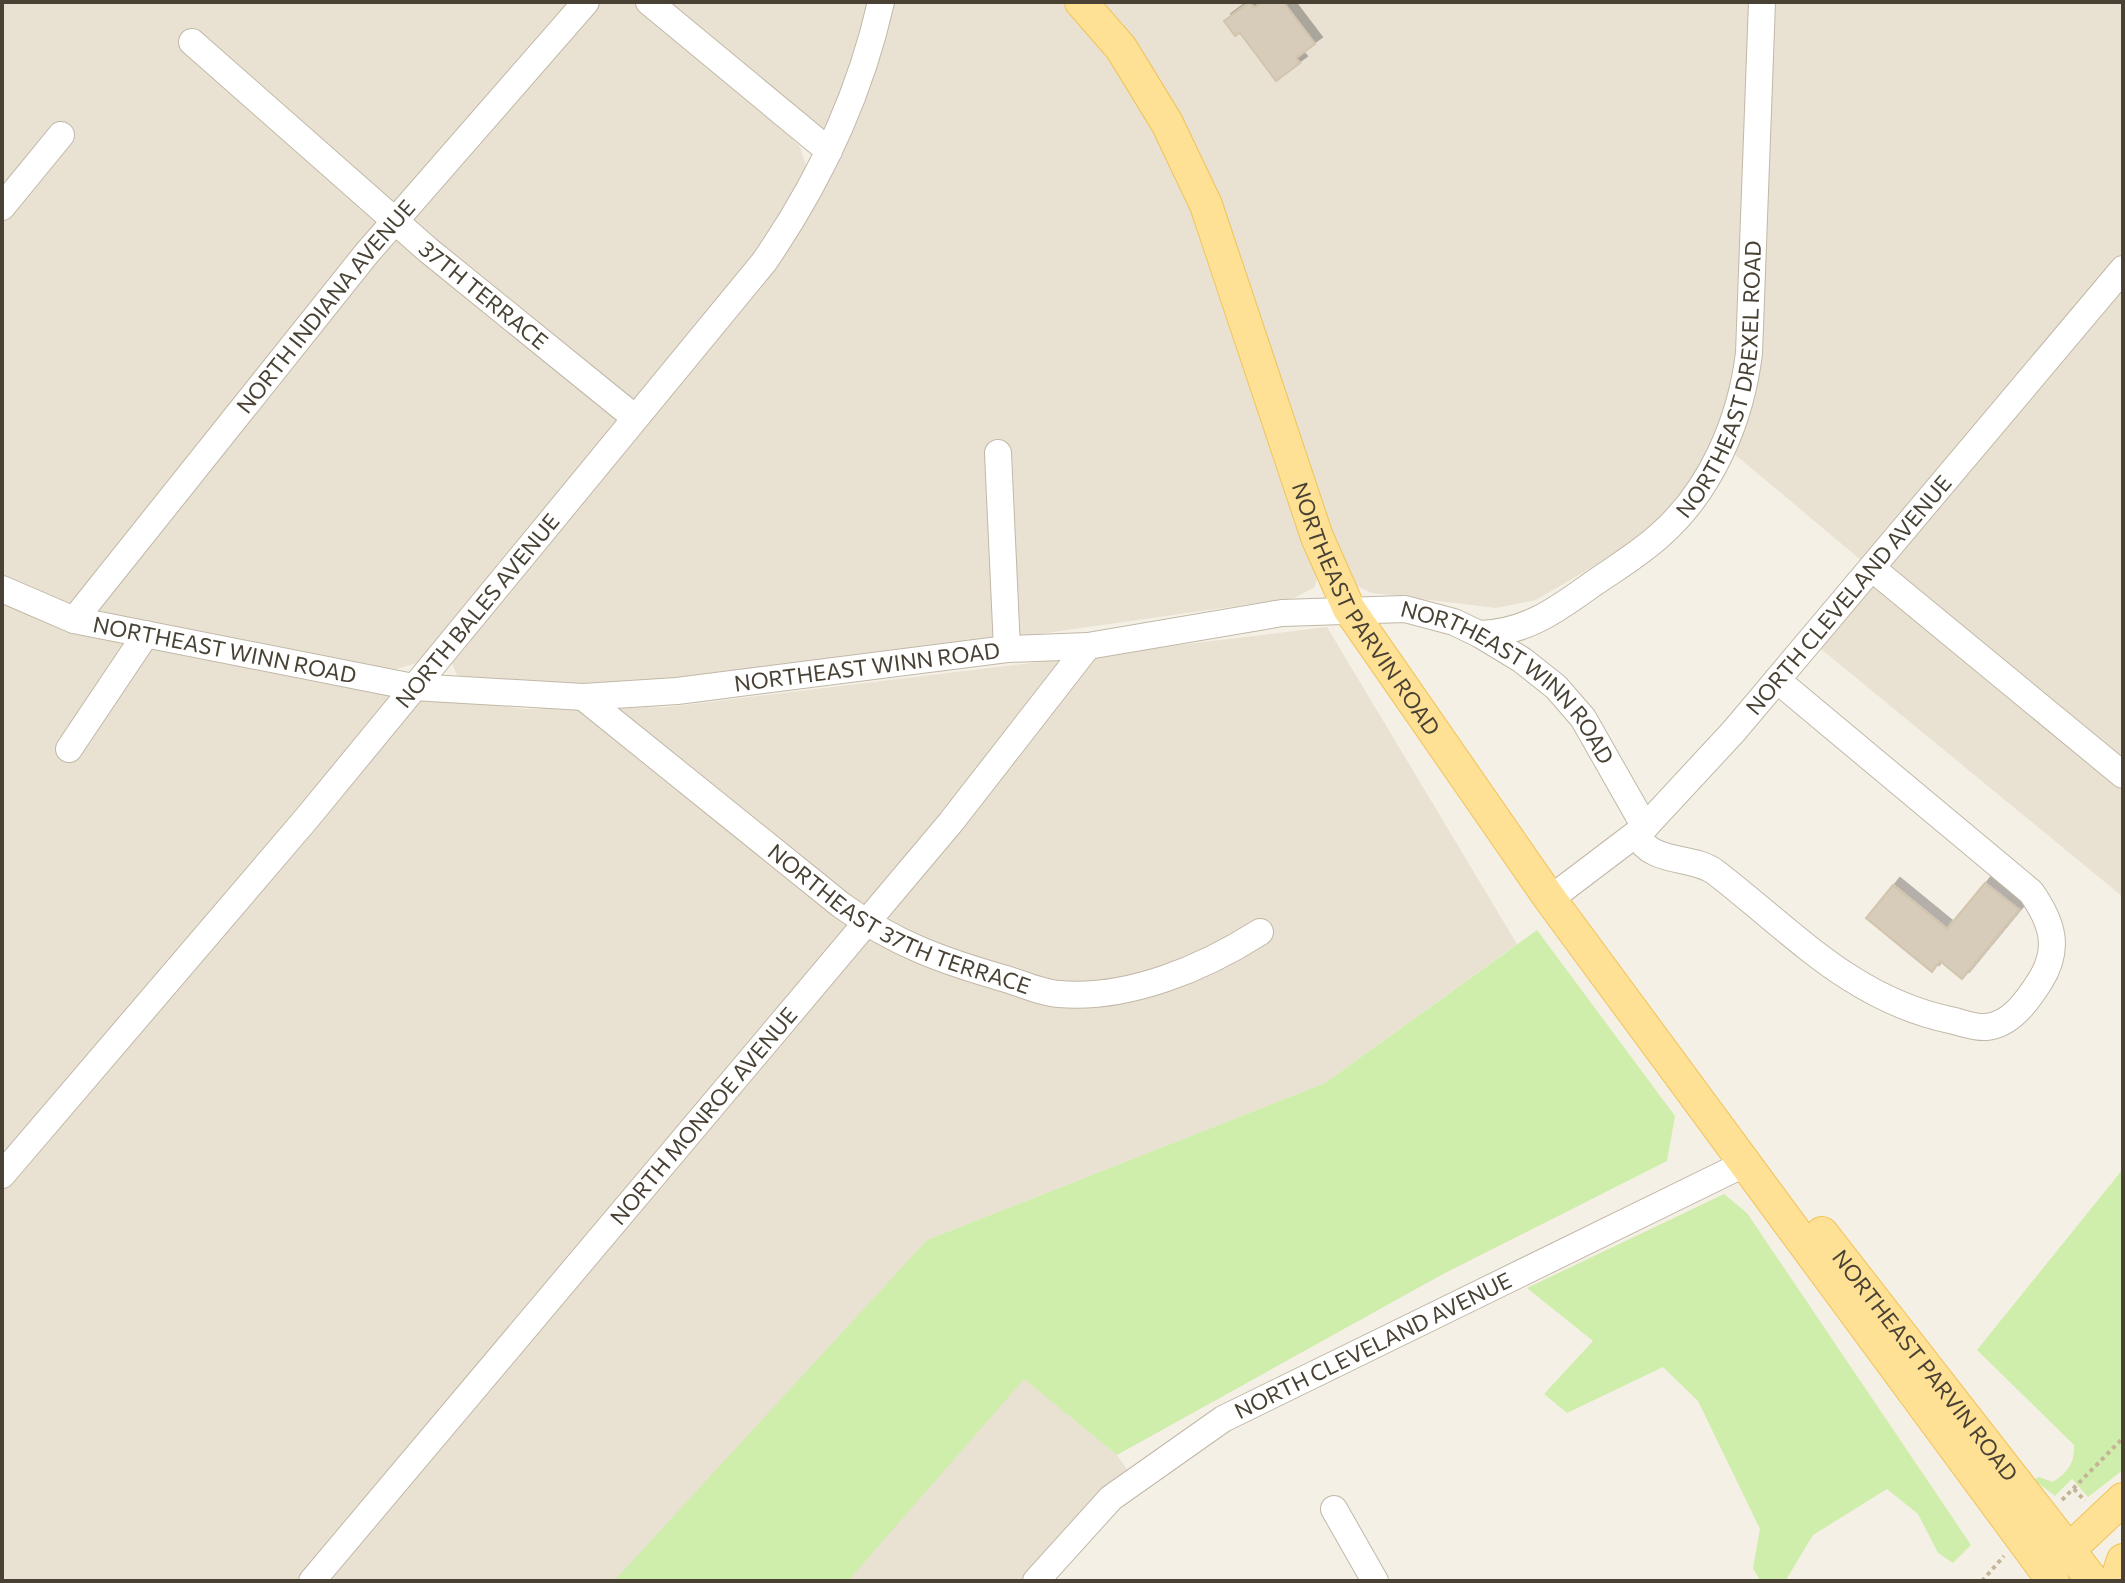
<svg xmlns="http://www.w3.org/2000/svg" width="2125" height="1583" font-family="Commissioner,sans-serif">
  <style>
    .residential { fill: #e9e2d3 }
    .green { fill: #cfedab }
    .building { fill: #d7ccba; stroke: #d3c4ad; stroke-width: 2; filter: url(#shadow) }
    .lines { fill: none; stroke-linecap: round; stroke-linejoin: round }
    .minor-casing { stroke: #c1b8a7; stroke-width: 28 }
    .major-casing { stroke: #efc359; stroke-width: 34 }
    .path { stroke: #c4b597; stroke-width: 4; stroke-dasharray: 4 4; stroke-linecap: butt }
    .minor { stroke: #fff; stroke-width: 26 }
    .major { stroke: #ffe195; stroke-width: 32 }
    .labels { text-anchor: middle; stroke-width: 6; stroke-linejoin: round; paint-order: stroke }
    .street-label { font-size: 22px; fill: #484134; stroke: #fff }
  </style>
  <defs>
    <filter id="shadow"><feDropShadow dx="7" dy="-7" stdDeviation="0" flood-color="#0004"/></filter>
  </defs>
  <rect width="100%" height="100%" fill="#f5f0e6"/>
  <!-- residential -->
  <g class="residential">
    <path d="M 2,2 L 637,2 L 783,129 L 800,147 L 808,171 L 772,234 L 417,663 L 393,670 L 116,615 L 61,601 L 2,577 Z"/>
    <path d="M 666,2 L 1061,2 L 1128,79 L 1180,181 L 1280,479 L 1318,573 L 1315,587 L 1294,598 L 861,659 L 613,685 L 472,681 L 457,675 L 452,664 L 455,652 L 842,148 Z"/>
    <path d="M 1103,2 L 2123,2 L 2123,252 L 1862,561 L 1714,437 L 1695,476 L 1657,523 L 1628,546 L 1536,600 L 1496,608 L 1372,593 L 1357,586 L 1348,573 L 1313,492 L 1165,91 L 1134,38 Z"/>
    <path d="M 2123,288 L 2123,897 L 1821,649 Z"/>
    <path d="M 2,604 L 66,626 L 363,691 L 525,709 L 668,707 L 1327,627 L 1517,944 L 1325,1083 L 927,1240 L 897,1274 L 1117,1455 L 1128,1471 L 1050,1546 L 1021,1581 L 2,1581 Z"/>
  </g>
  <!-- green -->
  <g class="green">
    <path d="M 1537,930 L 1675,1116 L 1667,1161 L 1443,1274 L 1117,1455 L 1024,1379 L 848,1581 L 614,1581 L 927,1240 L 1325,1083 Z"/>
    <path d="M 2123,1169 L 2123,1470 L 2088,1497 L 2072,1479 L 2055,1496 L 2034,1480 L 2039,1477 L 2053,1482 C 2068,1472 2075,1463 2074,1445 L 1977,1350 Z"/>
    <path d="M 1724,1194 L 1747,1213 L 1971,1545 L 1953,1563 L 1938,1553 L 1918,1514 L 1887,1489 L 1813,1535 L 1786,1580 L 1760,1581 L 1753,1568 L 1760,1529 L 1698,1401 L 1663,1367 L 1567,1413 L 1544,1394 L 1593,1341 L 1527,1288 Z"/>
  </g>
  <!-- building -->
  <g class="building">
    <path d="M 1250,2 L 1254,8 L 1262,2 L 1283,2 L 1315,44 L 1296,58 L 1300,63 L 1276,81 L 1240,33 L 1235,36 L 1224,21 Z"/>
    <path d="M 1985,883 L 2019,910 L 1962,979 L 1940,961 L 1932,972 L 1866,918 L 1893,885 L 1947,929 Z"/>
  </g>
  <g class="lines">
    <defs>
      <g id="minor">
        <path d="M 649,2 L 829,151"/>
        <path id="s1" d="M 192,42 L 428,250 L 634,417"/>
        <path d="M 2,207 L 61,135"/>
        <path d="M 998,453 L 1007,649"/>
        <path d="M 1873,569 L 2123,775"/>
        <path id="s2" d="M 2,589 L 74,620 L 413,687 L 583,697 L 677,691 L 1007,649 L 1088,646 L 1282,613 L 1405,609 L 1454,622 L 1479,634 L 1522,660 L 1556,687 L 1583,718 L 1645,827"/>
        <path id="s3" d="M 74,620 L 367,253 L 586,2"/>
        <path id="s4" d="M 1479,634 C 1526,633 1558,609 1594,583 C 1616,568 1639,554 1659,536 C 1711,491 1741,420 1749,353 L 1762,2"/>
        <path id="s5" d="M 583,697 L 841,905 C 895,944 943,961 1006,979 C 1023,984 1042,993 1059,994 C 1128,1000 1204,968 1260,932"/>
        <path d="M 69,749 L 146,634"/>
        <path d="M 1637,834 C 1650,865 1693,855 1715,872 C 1792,931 1851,999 1950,1020 C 1960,1022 1975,1028 1986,1027 C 2011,1025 2028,1000 2040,981 C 2061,948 2052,922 2031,892 L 1777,680"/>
        <path id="s6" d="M 1550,899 L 1645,827 L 1734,731 L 2123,269"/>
        <path id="s7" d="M 2,1175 L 307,818 L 764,262 C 818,184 860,95 881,2"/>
        <path d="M 1334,1509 L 1375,1581"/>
        <path id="s8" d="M 312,1581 L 951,822 L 1088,646"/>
        <path id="s9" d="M 1036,1581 L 1111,1498 L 1223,1419 L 1746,1163"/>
      </g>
      <g id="major">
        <path id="s10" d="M 1081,2 L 1121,48 L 1167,123 L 1206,205 L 1317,537 L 1349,609 L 1550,899 L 2053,1581"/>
        <path id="s11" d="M 1822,1233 L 2093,1581"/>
        <path d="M 2055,1563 L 2123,1499"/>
        <path d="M 2116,1581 L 2123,1560"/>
      </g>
    </defs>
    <!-- minor casing -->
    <use href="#minor" class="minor-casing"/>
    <!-- major casing -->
    <use href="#major" class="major-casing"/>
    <!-- path -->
    <g class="path">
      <path d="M 2074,1489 L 2085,1501"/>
      <path d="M 2062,1500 L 2123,1438"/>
      <path d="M 1982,1581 L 2004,1556"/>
    </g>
    <!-- minor -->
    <use href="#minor" class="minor"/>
    <!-- major -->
    <use href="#major" class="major"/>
  </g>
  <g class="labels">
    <!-- street labels -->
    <g class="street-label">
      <text dy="8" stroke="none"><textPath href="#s1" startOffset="386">37TH TERRACE</textPath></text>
      <text dy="8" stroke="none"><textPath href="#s3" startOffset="402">NORTH INDIANA AVENUE</textPath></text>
      <text dy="8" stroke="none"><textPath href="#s4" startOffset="384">NORTHEAST DREXEL ROAD</textPath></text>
      <text dy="8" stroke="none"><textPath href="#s6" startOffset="428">NORTH CLEVELAND AVENUE</textPath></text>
      <text dy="8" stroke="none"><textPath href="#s10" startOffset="676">NORTHEAST PARVIN ROAD</textPath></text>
      <text dy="8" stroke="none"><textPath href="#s7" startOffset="738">NORTH BALES AVENUE</textPath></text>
      <text dy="8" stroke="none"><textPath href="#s2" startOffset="232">NORTHEAST WINN ROAD</textPath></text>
      <text dy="8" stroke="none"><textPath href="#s2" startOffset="880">NORTHEAST WINN ROAD</textPath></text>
      <text dy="8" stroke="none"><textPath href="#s2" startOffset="1552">NORTHEAST WINN ROAD</textPath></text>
      <text dy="8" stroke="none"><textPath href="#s5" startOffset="390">NORTHEAST 37TH TERRACE</textPath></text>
      <text dy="8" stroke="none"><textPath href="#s8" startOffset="608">NORTH MONROE AVENUE</textPath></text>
      <text dy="8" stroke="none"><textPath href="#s9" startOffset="416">NORTH CLEVELAND AVENUE</textPath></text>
      <text dy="8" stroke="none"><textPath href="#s11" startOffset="168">NORTHEAST PARVIN ROAD</textPath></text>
    </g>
  </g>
  <!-- border -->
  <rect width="2125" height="1583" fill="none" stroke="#484134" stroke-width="8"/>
</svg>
